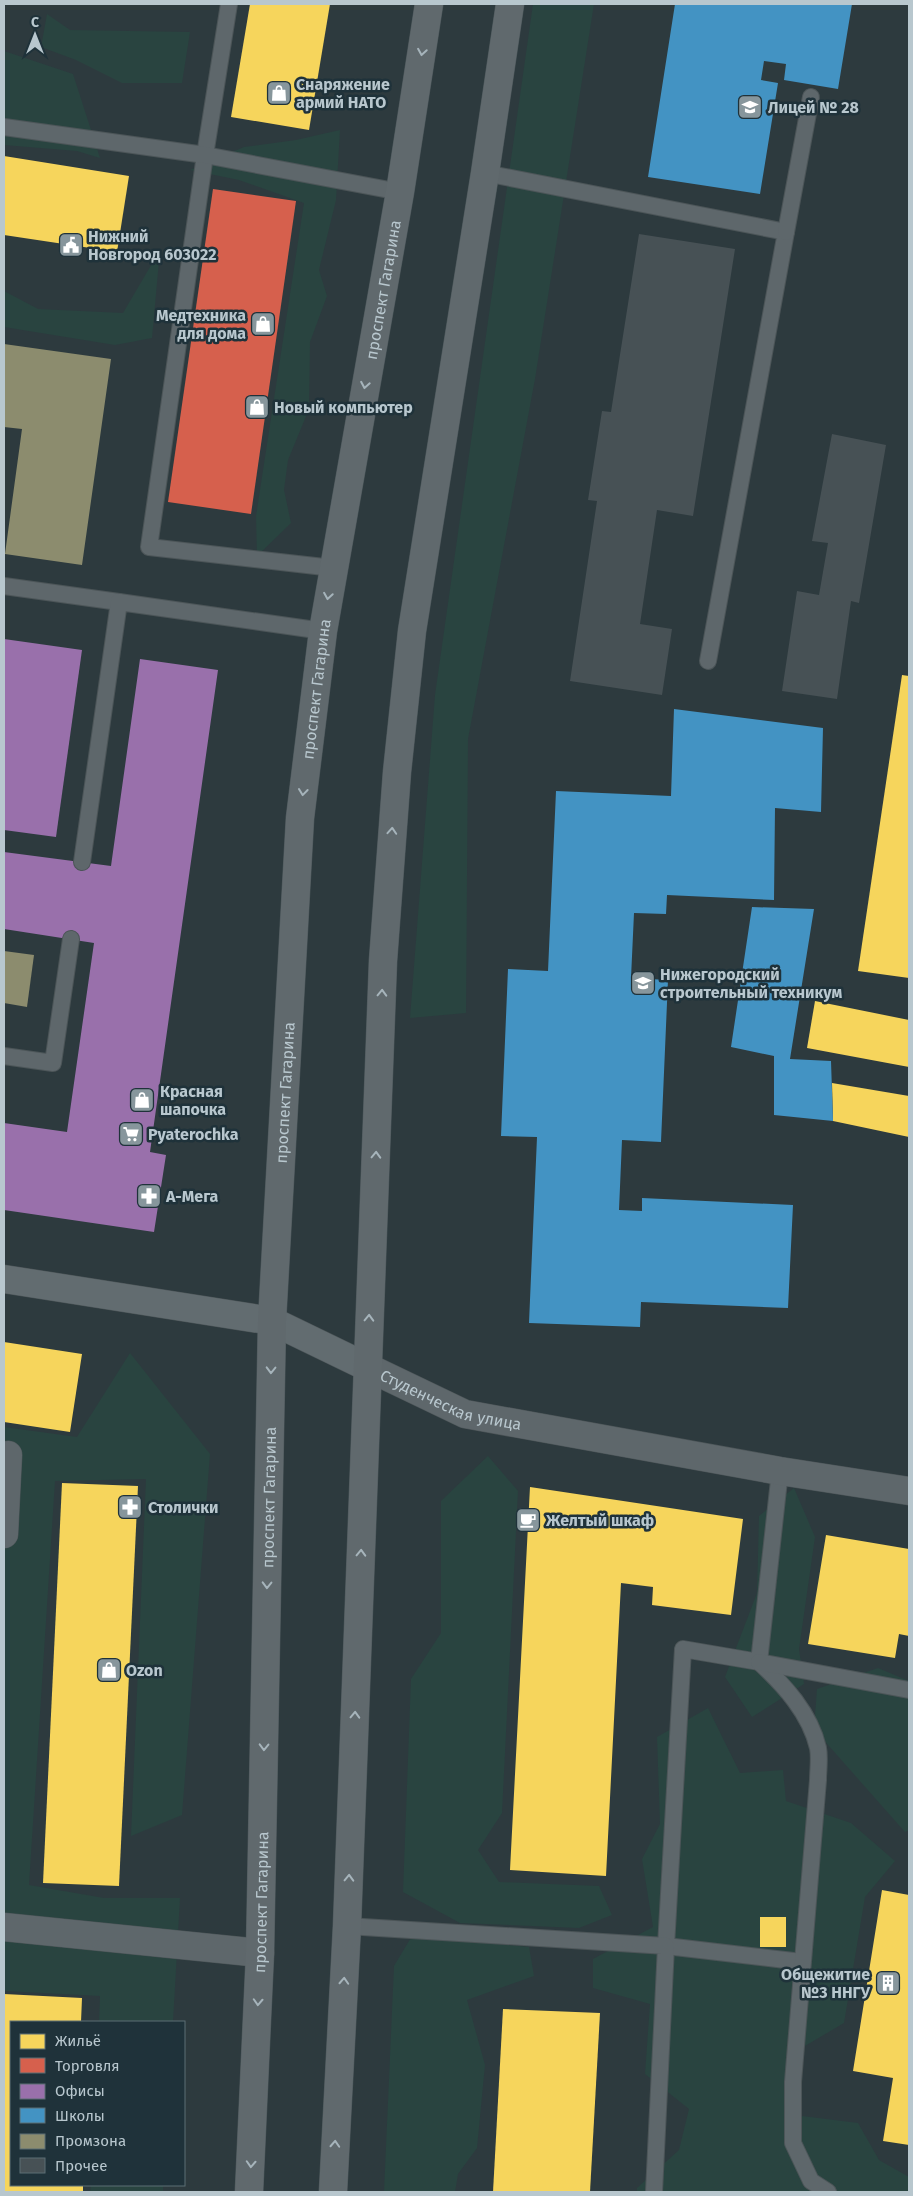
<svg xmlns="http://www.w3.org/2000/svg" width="913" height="2196" font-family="'Fira Sans',sans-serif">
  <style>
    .green { fill: #294440 }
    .homes { fill: #f6d55c }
    .shops { fill: #d6604d }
    .offices { fill: #9970ab }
    .schools { fill: #4393c3 }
    .industry { fill: #8c8c6e }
    .building { fill: #475155 }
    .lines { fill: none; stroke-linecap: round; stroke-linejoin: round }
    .lane-casing { stroke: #4c5558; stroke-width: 18 }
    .street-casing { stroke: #4c5558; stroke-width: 29 }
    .secondary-casing { stroke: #4c5558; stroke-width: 29 }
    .primary-casing { stroke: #4b565a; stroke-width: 29 }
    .lane { stroke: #5e676b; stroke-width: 16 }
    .street { stroke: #5e676b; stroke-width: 28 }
    .secondary { stroke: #626c70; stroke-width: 28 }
    .primary { stroke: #60696d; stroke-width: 28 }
    .oneway { stroke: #a6b4bb }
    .labels { text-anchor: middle; stroke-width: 5; stroke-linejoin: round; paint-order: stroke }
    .poi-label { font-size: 16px; font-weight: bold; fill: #b8c7ce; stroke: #1f323a; text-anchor: start }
    .street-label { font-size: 16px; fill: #b8c7ce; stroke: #1f323a }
  </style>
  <rect width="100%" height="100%" fill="#2d3a3e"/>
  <!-- green -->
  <g class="green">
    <path d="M 533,4 L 594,4 L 535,379 L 468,739 L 466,1013 L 410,1018 L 435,695 Z"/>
    <path d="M 47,14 L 70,30 L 190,32 L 182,83 L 122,83 L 76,60 L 41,47 Z"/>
    <path d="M 4,51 L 73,74 L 100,158 L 77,151 L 4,145 Z"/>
    <path d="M 340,130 L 336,200 L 319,270 L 327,296 L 310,342 L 309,409 L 288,460 L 284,490 L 291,523 L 257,556 L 256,516 L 304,203 L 239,180 L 190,170 L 244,147 L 296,140 Z"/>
    <path d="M 160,250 L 152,338 L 115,345 L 4,327 L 4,291 L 38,309 L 123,313 Z"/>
    <path d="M 130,1353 L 210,1454 L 182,1815 L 131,1836 L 146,1479 L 55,1481 L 29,1885 L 104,1898 L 180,1898 L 173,2022 L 99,2022 L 100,1996 L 4,1991 L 4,1427 L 77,1437 Z"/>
    <path d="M 488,1456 L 518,1491 L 502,1813 L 478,1850 L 499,1882 L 599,1886 L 612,1915 L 579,1928 L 460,1923 L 403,1892 L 411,1679 L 441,1633 L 441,1501 Z"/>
    <path d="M 794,1488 L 815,1537 L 799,1649 L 804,1684 L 752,1717 L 725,1677 L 757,1593 L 759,1516 Z"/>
    <path d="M 878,1668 L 909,1681 L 909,1830 L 905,1832 L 814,1729 L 817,1689 Z"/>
    <path d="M 708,1708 L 740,1773 L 783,1770 L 786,1801 L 851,1823 L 895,1861 L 865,1897 L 844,2023 L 793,2053 L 794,2115 L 858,2123 L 879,2160 L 909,2177 L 909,2192 L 637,2192 L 637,2188 L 679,2150 L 689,2109 L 645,2074 L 650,2004 L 593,1988 L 593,1959 L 653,1927 L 642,1859 L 660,1824 L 657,1737 Z"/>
    <path d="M 412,1936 L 529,1947 L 534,1976 L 467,2000 L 485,2065 L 477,2148 L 458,2174 L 455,2192 L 384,2192 L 394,1966 Z"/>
    <path d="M 91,2185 L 163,2185 L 163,2192 L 90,2192 Z"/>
  </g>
  <!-- homes -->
  <g class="homes">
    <path d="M 250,4 L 330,4 L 309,130 L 231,117 Z"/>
    <path d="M 4,156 L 129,176 L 117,252 L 4,235 Z"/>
    <path d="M 902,675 L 909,676 L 909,978 L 858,971 Z"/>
    <path d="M 815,1001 L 909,1020 L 909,1067 L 807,1048 Z"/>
    <path d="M 832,1083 L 909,1096 L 909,1137 L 833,1121 Z"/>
    <path d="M 4,1342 L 82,1354 L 70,1432 L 4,1422 Z"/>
    <path d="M 62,1483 L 138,1486 L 119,1886 L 43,1883 Z"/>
    <path d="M 530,1487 L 743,1519 L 731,1615 L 652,1605 L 653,1587 L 621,1583 L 606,1876 L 510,1870 Z"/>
    <path d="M 826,1535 L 909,1549 L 909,1636 L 899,1634 L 895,1658 L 808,1644 Z"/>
    <path d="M 882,1890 L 909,1895 L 909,2145 L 883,2141 L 893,2078 L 853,2071 Z"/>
    <rect x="760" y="1917" width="26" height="30"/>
    <path d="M 4,1994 L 82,1998 L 81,2022 L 11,2022 L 11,2185 L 83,2185 L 83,2192 L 4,2192 Z"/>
    <path d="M 503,2009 L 600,2013 L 590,2192 L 493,2192 Z"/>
  </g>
  <!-- shops -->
  <path class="shops" d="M 213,189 L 296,201 L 251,514 L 168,502 Z"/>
  <!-- offices -->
  <g class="offices">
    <path d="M 4,639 L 82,650 L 56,837 L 4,830 Z"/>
    <path d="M 140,659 L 218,670 L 150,1152 L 166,1155 L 154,1232 L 4,1210 L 4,1123 L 67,1132 L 94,943 L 4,929 L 4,852 L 111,866 Z"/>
  </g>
  <!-- schools -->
  <g class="schools">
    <path d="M 675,4 L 852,4 L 838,89 L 784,80 L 786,64 L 764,61 L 761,80 L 778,83 L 760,194 L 648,177 Z"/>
    <path d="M 674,709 L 823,728 L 821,812 L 775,808 L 774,900 L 667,895 L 666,914 L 634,913 L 631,978 L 668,980 L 661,1142 L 622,1140 L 619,1210 L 642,1211 L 642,1198 L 793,1205 L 788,1308 L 641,1302 L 640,1327 L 529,1323 L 537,1137 L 501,1136 L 508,969 L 548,971 L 556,791 L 671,796 Z"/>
    <path d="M 752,907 L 814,909 L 790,1059 L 831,1061 L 833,1121 L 774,1115 L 774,1056 L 731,1047 Z"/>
  </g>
  <!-- industry -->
  <g class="industry">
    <path d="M 4,344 L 111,359 L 82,565 L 5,554 L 22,429 L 4,427 Z"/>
    <path d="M 4,951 L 34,955 L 27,1007 L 4,1003 Z"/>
  </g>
  <!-- building -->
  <g class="building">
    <path d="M 639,234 L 735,249 L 693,516 L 657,510 L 640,624 L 672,629 L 662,695 L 570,681 L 597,501 L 588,500 L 602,411 L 611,412 Z"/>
    <path d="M 832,434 L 886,445 L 859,603 L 851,601 L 837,699 L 782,691 L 797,591 L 819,595 L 828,543 L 812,541 Z"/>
  </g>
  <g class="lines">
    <defs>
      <g id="lane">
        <path d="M 229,4 L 205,155 L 149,547 L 333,568"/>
        <path d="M 4,127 L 205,155 L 400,192"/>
        <path d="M 485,173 L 786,232 L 708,661"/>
        <path d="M 786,232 L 811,97"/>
        <path d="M 4,586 L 119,602"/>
        <path d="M 82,862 L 119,602 L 323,631"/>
        <path d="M 4,1056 L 53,1063 L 71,939"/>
        <path d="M 780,1471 L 759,1662 L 683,1649 L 666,1946 L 802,1962"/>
        <path d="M 759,1662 C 784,1685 810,1713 818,1748 C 820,1758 818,1770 818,1780 L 793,2082 L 793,2143 L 811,2181 L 828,2192"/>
        <path d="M 759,1662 L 909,1690"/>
        <path d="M 347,1926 L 666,1946 L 654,2192"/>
      </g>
      <g id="street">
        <path id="s1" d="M 367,1367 L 465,1414 L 780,1471 L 909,1491"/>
        <path d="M 4,1534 L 8,1455"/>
        <path d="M 4,1927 L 260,1953"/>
      </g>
      <path id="secondary" d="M 4,1279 L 272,1321 L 367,1367"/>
      <g id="primary">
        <path id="s2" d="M 249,2192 L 260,1953 L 272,1321 L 300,818 L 323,631 L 400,192 L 429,4"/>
        <path d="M 333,2192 L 347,1926 L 383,961 L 397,772 L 412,631 L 485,173 L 510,4"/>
      </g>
    </defs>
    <!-- lane casing -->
    <use href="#lane" class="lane-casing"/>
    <!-- street casing -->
    <use href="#street" class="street-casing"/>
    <!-- secondary casing -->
    <use href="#secondary" class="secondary-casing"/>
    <!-- primary casing -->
    <use href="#primary" class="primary-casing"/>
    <!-- lane -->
    <use href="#lane" class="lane"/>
    <!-- street -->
    <use href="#street" class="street"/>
    <!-- secondary -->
    <use href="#secondary" class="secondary"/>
    <!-- primary -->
    <use href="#primary" class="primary"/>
  </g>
  <!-- one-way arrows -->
  <defs><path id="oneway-chevron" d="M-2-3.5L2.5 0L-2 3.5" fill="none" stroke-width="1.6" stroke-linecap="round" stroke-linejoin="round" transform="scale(1.25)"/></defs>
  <g class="oneway">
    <use href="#oneway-chevron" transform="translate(422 52) rotate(99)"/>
    <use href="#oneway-chevron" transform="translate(365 385) rotate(100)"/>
    <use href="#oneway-chevron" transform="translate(328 596) rotate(99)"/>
    <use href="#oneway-chevron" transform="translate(303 792) rotate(97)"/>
    <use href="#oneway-chevron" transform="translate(392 831) rotate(-86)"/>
    <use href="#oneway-chevron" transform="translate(382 993) rotate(-88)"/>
    <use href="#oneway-chevron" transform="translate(376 1155) rotate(-88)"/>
    <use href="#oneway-chevron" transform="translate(369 1318) rotate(-88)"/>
    <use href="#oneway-chevron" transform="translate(271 1370) rotate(91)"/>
    <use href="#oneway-chevron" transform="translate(361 1553) rotate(-88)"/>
    <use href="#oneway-chevron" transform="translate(267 1585) rotate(91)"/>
    <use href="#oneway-chevron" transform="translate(355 1715) rotate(-88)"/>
    <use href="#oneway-chevron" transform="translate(264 1747) rotate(91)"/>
    <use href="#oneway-chevron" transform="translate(349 1878) rotate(-88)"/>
    <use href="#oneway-chevron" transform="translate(344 1981) rotate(-87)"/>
    <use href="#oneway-chevron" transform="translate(258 2002) rotate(93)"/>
    <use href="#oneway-chevron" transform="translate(335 2144) rotate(-87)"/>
    <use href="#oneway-chevron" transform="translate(251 2164) rotate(93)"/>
  </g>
  <!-- icons -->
  <defs>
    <symbol id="shop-square" viewBox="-11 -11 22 22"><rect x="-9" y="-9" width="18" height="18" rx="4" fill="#87969c" stroke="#1f323a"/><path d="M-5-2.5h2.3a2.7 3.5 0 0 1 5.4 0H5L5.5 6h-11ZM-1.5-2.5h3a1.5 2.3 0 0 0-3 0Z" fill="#fff"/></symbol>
    <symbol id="school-square" viewBox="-11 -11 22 22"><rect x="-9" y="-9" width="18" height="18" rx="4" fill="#87969c" stroke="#1f323a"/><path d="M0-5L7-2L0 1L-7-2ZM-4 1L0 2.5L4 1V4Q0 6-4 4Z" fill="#fff"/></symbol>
    <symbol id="civic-square" viewBox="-11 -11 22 22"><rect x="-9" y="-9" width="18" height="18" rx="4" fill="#87969c" stroke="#1f323a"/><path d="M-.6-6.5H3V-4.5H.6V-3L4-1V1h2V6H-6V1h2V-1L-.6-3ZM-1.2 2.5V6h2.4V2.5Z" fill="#fff"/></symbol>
    <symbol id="university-square" viewBox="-11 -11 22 22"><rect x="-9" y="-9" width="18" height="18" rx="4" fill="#87969c" stroke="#1f323a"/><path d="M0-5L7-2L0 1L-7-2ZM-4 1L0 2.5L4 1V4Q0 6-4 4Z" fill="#fff"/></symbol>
    <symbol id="supermarket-square" viewBox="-11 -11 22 22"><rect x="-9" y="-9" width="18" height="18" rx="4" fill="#87969c" stroke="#1f323a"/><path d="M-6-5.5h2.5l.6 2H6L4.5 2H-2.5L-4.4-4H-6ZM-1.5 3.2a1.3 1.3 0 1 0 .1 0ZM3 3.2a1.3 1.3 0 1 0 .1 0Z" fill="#fff"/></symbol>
    <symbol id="pharmacy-square" viewBox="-11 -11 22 22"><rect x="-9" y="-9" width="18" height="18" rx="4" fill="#87969c" stroke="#1f323a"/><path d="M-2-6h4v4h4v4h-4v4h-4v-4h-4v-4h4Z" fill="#fff"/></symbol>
    <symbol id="cafe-square" viewBox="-11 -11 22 22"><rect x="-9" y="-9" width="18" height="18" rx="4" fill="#87969c" stroke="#1f323a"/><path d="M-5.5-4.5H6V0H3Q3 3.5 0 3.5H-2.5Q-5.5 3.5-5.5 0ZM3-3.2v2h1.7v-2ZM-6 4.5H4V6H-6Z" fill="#fff"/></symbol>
    <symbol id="building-square" viewBox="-11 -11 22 22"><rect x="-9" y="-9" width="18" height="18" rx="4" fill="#87969c" stroke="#1f323a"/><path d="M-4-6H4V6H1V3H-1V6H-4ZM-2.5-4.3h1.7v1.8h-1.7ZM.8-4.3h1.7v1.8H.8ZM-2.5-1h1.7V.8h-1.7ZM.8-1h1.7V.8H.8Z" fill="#fff"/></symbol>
  </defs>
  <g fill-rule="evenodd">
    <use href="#shop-square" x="265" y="79" width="28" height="28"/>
    <use href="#school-square" x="736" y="93" width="28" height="28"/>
    <use href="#civic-square" x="57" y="231" width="28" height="28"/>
    <use href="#shop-square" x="249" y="310" width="28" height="28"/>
    <use href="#shop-square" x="243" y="393" width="28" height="28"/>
    <use href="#university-square" x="629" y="969" width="28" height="28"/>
    <use href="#shop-square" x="128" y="1086" width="28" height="28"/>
    <use href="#supermarket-square" x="117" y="1120" width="28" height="28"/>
    <use href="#pharmacy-square" x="135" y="1182" width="28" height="28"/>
    <use href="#pharmacy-square" x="116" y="1493" width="28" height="28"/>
    <use href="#cafe-square" x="514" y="1506" width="28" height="28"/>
    <use href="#shop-square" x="95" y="1656" width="28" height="28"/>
    <use href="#building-square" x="874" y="1969" width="28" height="28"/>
  </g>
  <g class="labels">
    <!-- poi labels -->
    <g class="poi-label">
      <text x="296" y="90">Снаряжение<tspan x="296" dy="18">армий НАТО</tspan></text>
      <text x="768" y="113">Лицей № 28</text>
      <text x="88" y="242">Нижний<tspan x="88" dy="18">Новгород 603022</tspan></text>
      <text x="246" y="321" text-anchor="end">Медтехника<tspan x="246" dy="18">для дома</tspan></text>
      <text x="274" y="413">Новый компьютер</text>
      <text x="660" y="980">Нижегородский<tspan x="660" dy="18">строительный техникум</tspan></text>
      <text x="160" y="1097">Красная<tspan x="160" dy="18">шапочка</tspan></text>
      <text x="148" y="1140">Pyaterochka</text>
      <text x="166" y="1202">А-Мега</text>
      <text x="148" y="1513">Столички</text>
      <text x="546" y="1526">Желтый шкаф</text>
      <text x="126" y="1676">Ozon</text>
      <text x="870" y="1980" text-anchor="end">Общежитие<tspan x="870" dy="18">№3 ННГУ</tspan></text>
    </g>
    <!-- street labels -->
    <g class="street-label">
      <text dy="6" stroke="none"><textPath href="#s2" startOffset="1910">проспект Гагарина</textPath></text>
      <text dy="6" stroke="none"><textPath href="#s2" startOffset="1505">проспект Гагарина</textPath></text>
      <text dy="6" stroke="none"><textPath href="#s2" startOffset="1100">проспект Гагарина</textPath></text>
      <text dy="6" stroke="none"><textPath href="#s1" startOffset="91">Студенческая улица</textPath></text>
      <text dy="6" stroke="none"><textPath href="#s2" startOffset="695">проспект Гагарина</textPath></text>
      <text dy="6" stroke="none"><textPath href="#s2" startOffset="290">проспект Гагарина</textPath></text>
    </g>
  </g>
  <!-- border -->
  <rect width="913" height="2196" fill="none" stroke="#b8c7ce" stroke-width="10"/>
  <!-- legend -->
  <rect x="10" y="2021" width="175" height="165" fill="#1f323a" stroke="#5c6e75"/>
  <rect x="20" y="2034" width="25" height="15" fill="#f6d55c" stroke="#5c6e75"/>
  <text x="55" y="2046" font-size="15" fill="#b8c7ce">Жильё</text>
  <rect x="20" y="2058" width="25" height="15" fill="#d6604d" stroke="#5c6e75"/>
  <text x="55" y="2071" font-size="15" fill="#b8c7ce">Торговля</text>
  <rect x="20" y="2084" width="25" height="15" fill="#9970ab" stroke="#5c6e75"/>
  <text x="55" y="2096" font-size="15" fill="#b8c7ce">Офисы</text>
  <rect x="20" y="2108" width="25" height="15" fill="#4393c3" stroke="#5c6e75"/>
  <text x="55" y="2121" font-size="15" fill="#b8c7ce">Школы</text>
  <rect x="20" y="2134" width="25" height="15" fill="#8c8c6e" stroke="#5c6e75"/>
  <text x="55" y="2146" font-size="15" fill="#b8c7ce">Промзона</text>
  <rect x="20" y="2158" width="25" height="15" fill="#475155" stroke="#5c6e75"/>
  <text x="55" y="2171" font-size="15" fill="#b8c7ce">Прочее</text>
  <!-- north arrow -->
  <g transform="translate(35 35)" stroke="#1f323a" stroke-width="4" paint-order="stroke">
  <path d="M0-4L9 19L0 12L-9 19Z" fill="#b8c7ce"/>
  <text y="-8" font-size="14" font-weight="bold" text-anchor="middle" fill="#b8c7ce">С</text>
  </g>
</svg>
